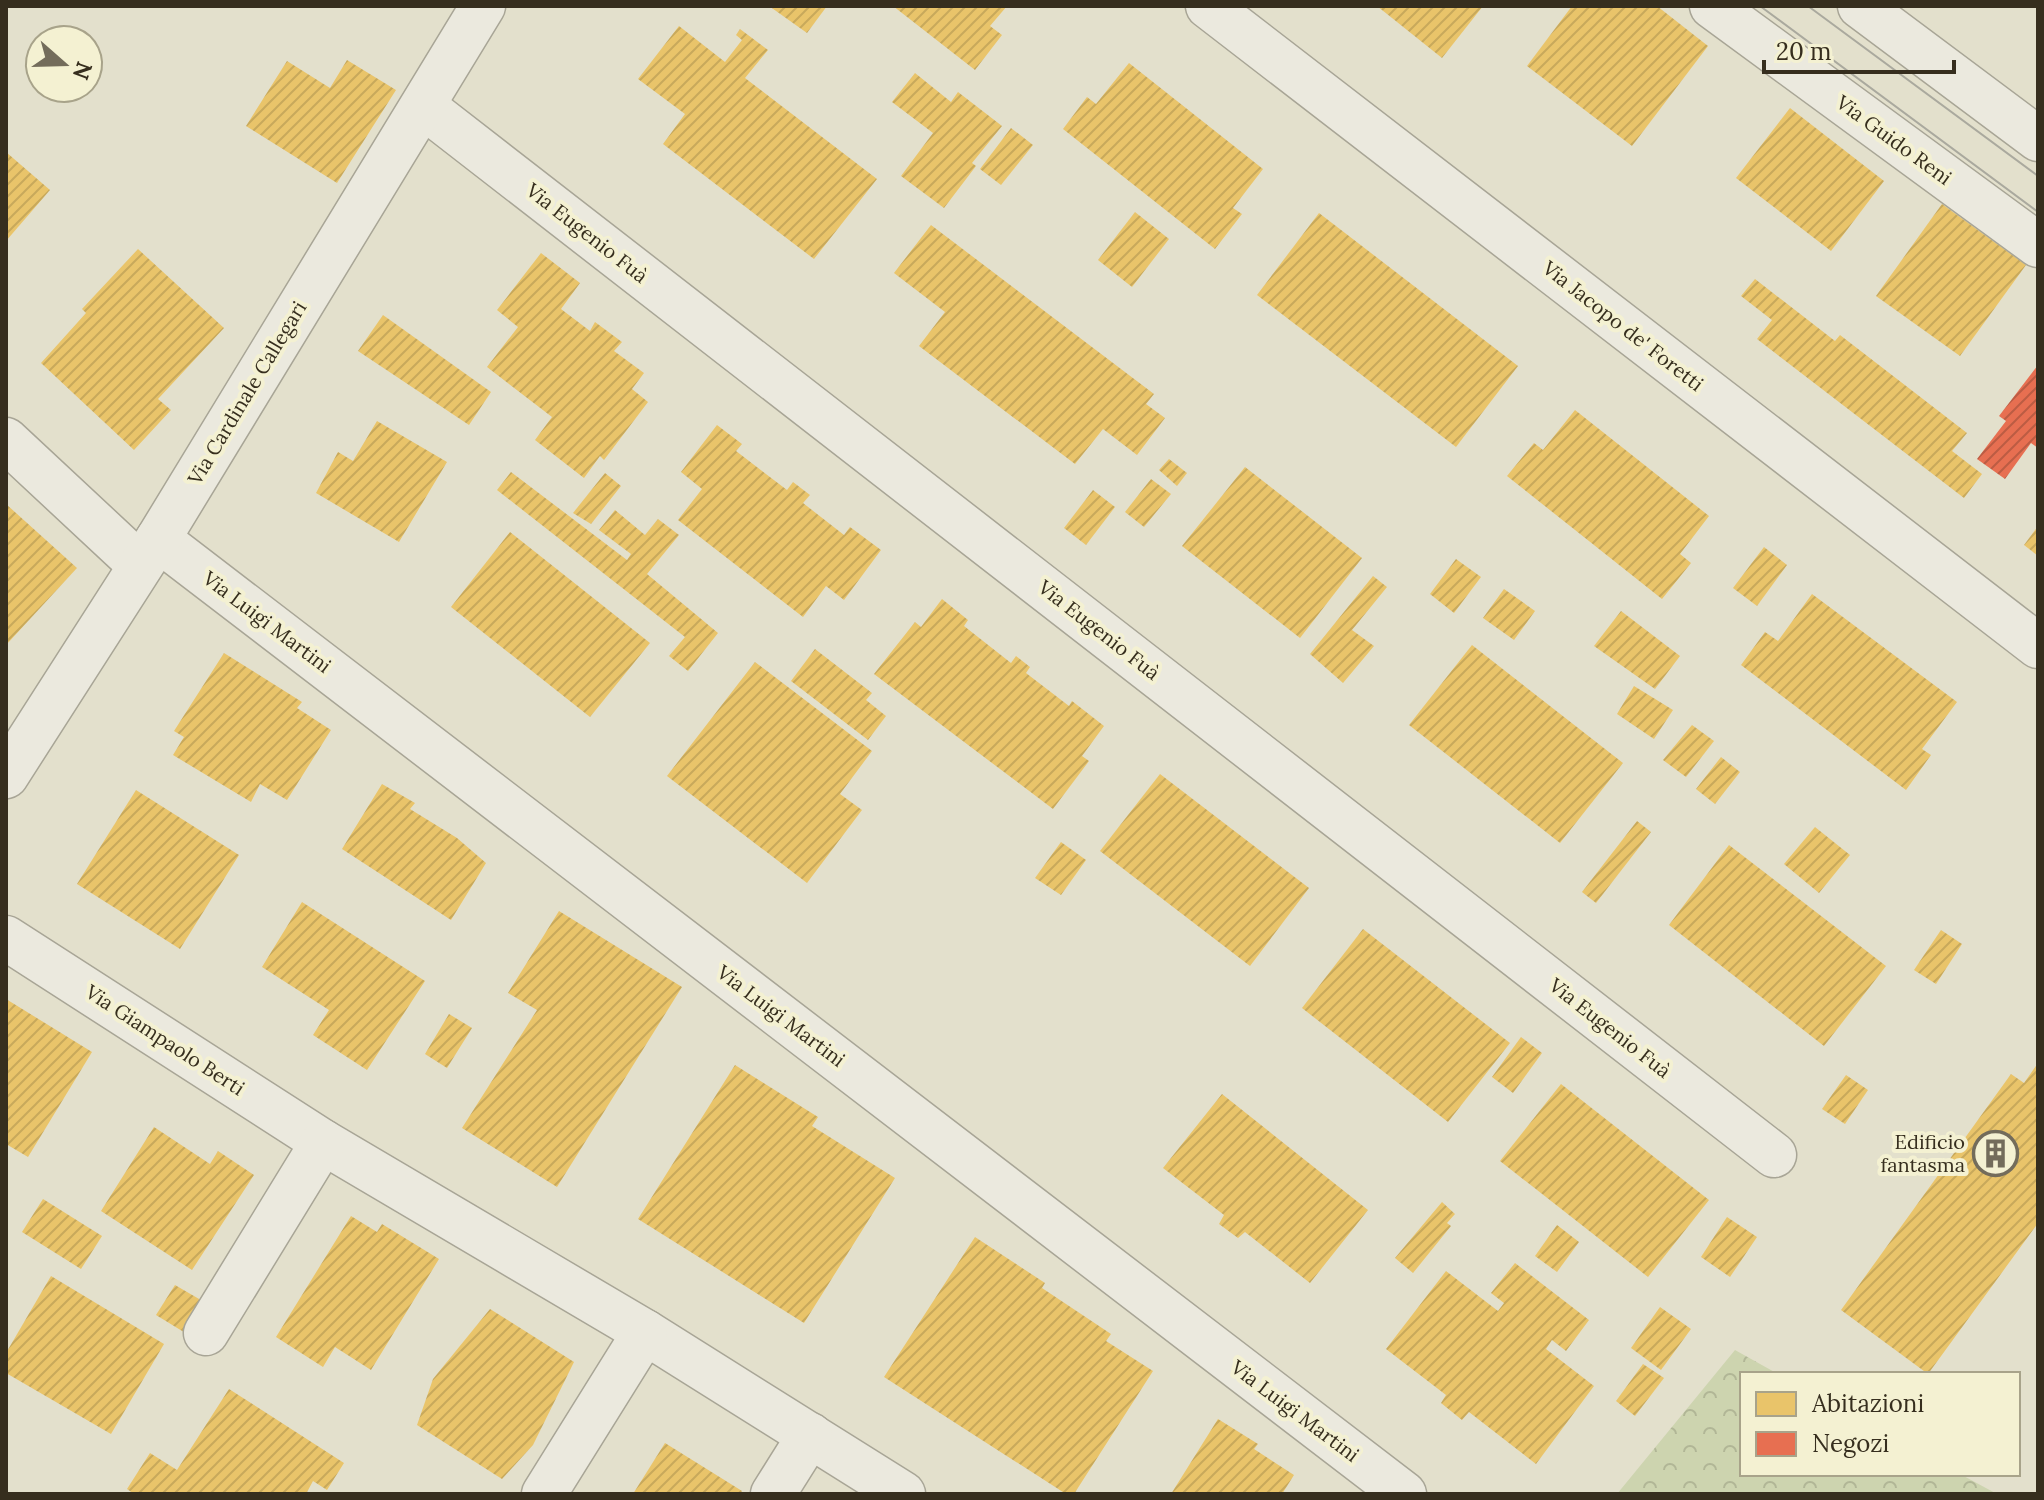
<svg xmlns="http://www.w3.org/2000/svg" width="2044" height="1500" font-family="Lora,serif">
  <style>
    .park { fill: url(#park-crowns) }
    .homes { fill: url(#homes-hatch) }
    .shops { fill: url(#shops-hatch) }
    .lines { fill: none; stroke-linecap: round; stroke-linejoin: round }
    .minor-casing { stroke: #a8a596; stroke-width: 47 }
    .tertiary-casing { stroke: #a8a596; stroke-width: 47 }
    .minor { stroke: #ebe9de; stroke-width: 44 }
    .tertiary { stroke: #ebe9de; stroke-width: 44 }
    .tram { stroke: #aaa99e; stroke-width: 2 }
    .labels { text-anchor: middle; stroke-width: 8; stroke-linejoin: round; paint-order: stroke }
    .street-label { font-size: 20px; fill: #362e1e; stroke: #f4f1d2 }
    .poi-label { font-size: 20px; fill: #362e1e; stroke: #f4f1d2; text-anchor: end }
  </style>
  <defs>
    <pattern id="park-crowns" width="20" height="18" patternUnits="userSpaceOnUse" patternTransform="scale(2)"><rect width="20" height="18" fill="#cdd4af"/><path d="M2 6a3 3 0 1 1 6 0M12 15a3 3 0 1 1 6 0" fill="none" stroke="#b1b696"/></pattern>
    <pattern id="homes-hatch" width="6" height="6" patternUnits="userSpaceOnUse" patternTransform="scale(2)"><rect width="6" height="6" fill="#e9c46a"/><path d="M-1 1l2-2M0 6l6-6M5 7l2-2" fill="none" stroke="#c8a95b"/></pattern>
    <pattern id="shops-hatch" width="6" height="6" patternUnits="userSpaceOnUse" patternTransform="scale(2)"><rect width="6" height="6" fill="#e76f51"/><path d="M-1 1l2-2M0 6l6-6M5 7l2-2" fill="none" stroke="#bc5c43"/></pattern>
  </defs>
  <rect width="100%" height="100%" fill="#e3e0cc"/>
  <!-- park -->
  <path class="park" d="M 1735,1350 L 1778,1374 L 1742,1374 L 1742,1474 L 1960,1474 L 1997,1494 L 1617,1494 Z"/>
  <!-- homes -->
  <g class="homes">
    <path d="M 769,6 L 827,6 L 807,33 Z"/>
    <path d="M 893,6 L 1007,6 L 990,26 L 1002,35 L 975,70 Z"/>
    <path d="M 1377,6 L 1483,6 L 1442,58 Z"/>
    <path d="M 1572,6 L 1657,6 L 1708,46 L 1632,146 L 1527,66 Z"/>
    <path d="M 679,26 L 725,62 L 742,40 L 736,35 L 740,29 L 768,50 L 745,78 L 877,179 L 814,259 L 663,144 L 685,114 L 638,79 Z"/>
    <path d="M 347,60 L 396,90 L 337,183 L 246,126 L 287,61 L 330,88 Z"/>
    <path d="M 1129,63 L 1263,169 L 1233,208 L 1242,214 L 1215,249 L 1063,129 L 1087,97 L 1096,104 Z"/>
    <path d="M 915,73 L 951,102 L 958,92 L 1002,126 L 972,163 L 976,166 L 944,208 L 901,176 L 933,133 L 892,102 Z"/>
    <path d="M 1790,108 L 1884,181 L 1831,251 L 1736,178 Z"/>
    <path d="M 1011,128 L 1033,145 L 1001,185 L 980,169 Z"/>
    <path d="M 6,152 L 50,190 L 6,241 Z"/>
    <path d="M 1942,204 L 2026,265 L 1960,356 L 1876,296 Z"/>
    <path d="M 1135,212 L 1169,239 L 1132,287 L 1098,260 Z"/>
    <path d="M 1319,213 L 1518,366 L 1456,447 L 1257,295 Z"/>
    <path d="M 931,225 L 1154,394 L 1146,404 L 1165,418 L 1137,455 L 1103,429 L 1075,464 L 919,346 L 945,312 L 894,273 Z"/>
    <path d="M 138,249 L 224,328 L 158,399 L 171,410 L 134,450 L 41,363 L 86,313 L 82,309 Z"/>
    <path d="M 541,253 L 580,283 L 561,309 L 590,331 L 595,322 L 622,342 L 614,351 L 644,373 L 632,389 L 648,402 L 604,460 L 600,456 L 584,478 L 535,440 L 552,417 L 487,367 L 518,327 L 497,310 Z"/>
    <path d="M 1755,279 L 1835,341 L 1840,335 L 1967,433 L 1952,451 L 1982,474 L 1964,498 L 1757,339 L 1772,320 L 1741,296 Z"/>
    <path d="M 383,315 L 491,392 L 469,425 L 358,351 Z"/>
    <path d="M 1575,410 L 1709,516 L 1680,554 L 1691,563 L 1662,599 L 1507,476 L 1534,443 L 1543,450 Z"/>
    <path d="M 377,421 L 447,462 L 399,542 L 316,493 L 338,452 L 353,461 Z"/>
    <path d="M 717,425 L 742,444 L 736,451 L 787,490 L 793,482 L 810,495 L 803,503 L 844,535 L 850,527 L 881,550 L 844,600 L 826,586 L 803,617 L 678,520 L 702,489 L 681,472 Z"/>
    <path d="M 1169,459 L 1187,473 L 1177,486 L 1159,470 Z"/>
    <path d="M 1245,467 L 1362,558 L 1300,638 L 1182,546 Z"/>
    <path d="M 511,472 L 627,560 L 631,554 L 599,530 L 615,510 L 645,535 L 658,519 L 679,535 L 647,574 L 718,633 L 688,671 L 669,656 L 685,637 L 497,490 Z"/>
    <path d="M 605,473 L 621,486 L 591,524 L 573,513 Z"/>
    <path d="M 1151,479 L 1171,494 L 1144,527 L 1125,512 Z"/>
    <path d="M 1093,490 L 1115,507 L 1086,545 L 1064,528 Z"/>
    <path d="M 6,504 L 77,568 L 6,645 Z"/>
    <path d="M 2038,526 L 2038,556 L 2024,545 Z"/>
    <path d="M 510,532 L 650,643 L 590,717 L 451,607 Z"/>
    <path d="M 1764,547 L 1787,565 L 1757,606 L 1733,588 Z"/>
    <path d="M 1456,559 L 1481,577 L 1454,613 L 1430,594 Z"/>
    <path d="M 1373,576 L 1387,587 L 1352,630 L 1374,646 L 1343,683 L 1310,654 Z"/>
    <path d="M 1504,589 L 1535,611 L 1514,640 L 1483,618 Z"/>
    <path d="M 1812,594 L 1957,702 L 1922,749 L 1931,755 L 1906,790 L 1741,665 L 1765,632 L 1778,641 Z"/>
    <path d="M 942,599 L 968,620 L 964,626 L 1011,663 L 1016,656 L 1030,667 L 1026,673 L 1069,706 L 1072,701 L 1104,726 L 1082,756 L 1089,761 L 1053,809 L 874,674 L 915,622 L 921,627 Z"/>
    <path d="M 1621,611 L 1680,656 L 1655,689 L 1594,646 Z"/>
    <path d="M 1472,645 L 1623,763 L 1560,843 L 1409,725 Z"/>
    <path d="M 815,649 L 872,693 L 866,700 L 886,716 L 868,740 L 791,681 Z"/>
    <path d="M 224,653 L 302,702 L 297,708 L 331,730 L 287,800 L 260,784 L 251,802 L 173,755 L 184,737 L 174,731 Z"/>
    <path d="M 755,662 L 872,751 L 840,794 L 862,810 L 807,883 L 667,776 Z"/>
    <path d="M 1634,686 L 1673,710 L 1654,739 L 1617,714 Z"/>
    <path d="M 1692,725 L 1714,741 L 1686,777 L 1663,760 Z"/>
    <path d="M 1721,757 L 1740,772 L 1715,804 L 1696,789 Z"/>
    <path d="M 1160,774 L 1309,888 L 1250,966 L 1100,851 Z"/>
    <path d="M 382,784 L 415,803 L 410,809 L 457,838 L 486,863 L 451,920 L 342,849 Z"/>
    <path d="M 136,790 L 239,855 L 180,949 L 77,884 Z"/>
    <path d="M 1637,821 L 1651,832 L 1596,903 L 1582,892 Z"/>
    <path d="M 1815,827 L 1850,855 L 1819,893 L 1784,864 Z"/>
    <path d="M 1061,842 L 1086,860 L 1061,895 L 1035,878 Z"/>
    <path d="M 1729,845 L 1886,966 L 1824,1046 L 1669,925 Z"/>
    <path d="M 302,902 L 425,981 L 367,1070 L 313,1035 L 329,1010 L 262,967 Z"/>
    <path d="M 559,911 L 682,987 L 557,1187 L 462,1128 L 537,1010 L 508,993 Z"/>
    <path d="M 1363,929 L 1510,1043 L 1448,1122 L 1302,1008 Z"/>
    <path d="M 1941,930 L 1962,944 L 1936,984 L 1914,970 Z"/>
    <path d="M 6,999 L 92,1052 L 28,1157 L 6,1144 Z"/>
    <path d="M 449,1014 L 472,1028 L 447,1068 L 425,1054 Z"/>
    <path d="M 1521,1037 L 1542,1053 L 1513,1093 L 1492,1077 Z"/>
    <path d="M 2038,1063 L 2038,1223 L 1928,1374 L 1841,1310 L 2011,1074 L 2024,1083 Z"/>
    <path d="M 735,1065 L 818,1117 L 812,1126 L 895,1178 L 804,1323 L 638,1219 Z"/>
    <path d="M 1846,1075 L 1868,1090 L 1845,1124 L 1822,1109 Z"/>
    <path d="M 1561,1084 L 1709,1200 L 1648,1277 L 1500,1161 Z"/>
    <path d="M 1222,1094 L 1368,1210 L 1310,1283 L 1245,1232 L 1238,1238 L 1219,1224 L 1224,1215 L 1163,1168 Z"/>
    <path d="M 154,1127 L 210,1164 L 218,1151 L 254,1175 L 192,1270 L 101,1211 Z"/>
    <path d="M 43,1199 L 102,1236 L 81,1269 L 22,1232 Z"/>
    <path d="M 1442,1202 L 1455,1214 L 1447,1223 L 1451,1226 L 1413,1273 L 1395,1258 Z"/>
    <path d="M 351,1216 L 377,1232 L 382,1224 L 439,1259 L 371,1370 L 335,1347 L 323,1367 L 276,1337 Z"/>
    <path d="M 1727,1217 L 1757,1237 L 1730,1277 L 1701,1257 Z"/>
    <path d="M 1557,1225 L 1579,1242 L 1557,1272 L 1535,1256 Z"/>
    <path d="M 975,1237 L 1045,1283 L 1042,1288 L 1111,1334 L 1106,1341 L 1153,1371 L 1074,1494 L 1066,1494 L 884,1377 Z"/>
    <path d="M 1515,1263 L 1589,1320 L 1566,1351 L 1552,1340 L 1546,1349 L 1594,1386 L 1536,1464 L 1469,1412 L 1462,1420 L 1441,1403 L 1446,1395 L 1386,1349 L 1446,1271 L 1498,1311 L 1504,1303 L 1491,1293 Z"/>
    <path d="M 51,1276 L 164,1344 L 111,1434 L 6,1373 L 6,1353 Z"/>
    <path d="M 175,1285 L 206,1303 L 187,1334 L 156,1315 Z"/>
    <path d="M 1660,1307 L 1691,1329 L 1661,1370 L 1631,1348 Z"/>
    <path d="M 490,1309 L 574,1362 L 533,1445 L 502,1479 L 417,1425 L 433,1379 Z"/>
    <path d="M 1643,1364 L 1664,1378 L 1635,1416 L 1616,1401 Z"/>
    <path d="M 229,1389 L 344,1463 L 327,1490 L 313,1481 L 306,1494 L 134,1494 L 127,1489 L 150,1453 L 177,1470 Z"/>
    <path d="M 1218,1419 L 1258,1444 L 1254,1449 L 1294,1475 L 1282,1494 L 1171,1494 Z"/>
    <path d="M 665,1443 L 742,1491 L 740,1494 L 633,1494 Z"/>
  </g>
  <!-- shops -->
  <path class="shops" d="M 2038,365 L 2038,448 L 2031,443 L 2005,479 L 1977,459 L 2006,421 L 1999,416 Z"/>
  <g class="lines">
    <defs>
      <g id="minor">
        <path d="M 1208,6 L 2038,646"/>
        <path d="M 423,106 L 1774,1155"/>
        <path d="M 6,440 L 140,565"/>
        <path d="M 158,539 L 1404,1494"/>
        <path d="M 6,776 L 158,539 L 483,6"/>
        <path d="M 6,938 L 323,1142 L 645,1332 L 903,1494"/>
        <path d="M 206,1333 L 323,1142"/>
        <path d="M 544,1494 L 645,1332"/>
        <path d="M 773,1494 L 810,1435"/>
      </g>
      <g id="tertiary">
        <path d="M 1712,6 L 2038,245"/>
        <path d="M 1860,6 L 2038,139"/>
      </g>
    </defs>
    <!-- minor casing -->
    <use href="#minor" class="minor-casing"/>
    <!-- tertiary casing -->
    <use href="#tertiary" class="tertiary-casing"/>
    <!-- minor -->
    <use href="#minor" class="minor"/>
    <!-- tertiary -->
    <use href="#tertiary" class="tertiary"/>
    <!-- tram -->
    <g class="tram">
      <path d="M 1760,6 L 2038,212"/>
      <path d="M 1808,6 L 2038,176"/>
    </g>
  </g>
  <!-- icons -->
  <defs>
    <symbol id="building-ring" viewBox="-11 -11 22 22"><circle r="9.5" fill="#f4f1d2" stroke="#736c5b" stroke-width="1.5"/><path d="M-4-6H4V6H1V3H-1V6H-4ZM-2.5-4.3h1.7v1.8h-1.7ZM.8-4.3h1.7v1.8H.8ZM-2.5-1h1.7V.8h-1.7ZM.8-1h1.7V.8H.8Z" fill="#736c5b"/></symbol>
  </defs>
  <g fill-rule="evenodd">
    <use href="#building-ring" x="1970" y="1128" width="51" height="51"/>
  </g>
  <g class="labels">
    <!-- street labels -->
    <g class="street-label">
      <text transform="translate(1894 140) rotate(36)" y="7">Via Guido Reni</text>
      <text transform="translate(587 233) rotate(38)" y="7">Via Eugenio Fuà</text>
      <text transform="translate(1623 326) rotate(38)" y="7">Via Jacopo de' Foretti</text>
      <text transform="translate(247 393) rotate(-59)" y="7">Via Cardinale Callegari</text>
      <text transform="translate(267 622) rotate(37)" y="7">Via Luigi Martini</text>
      <text transform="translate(1099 630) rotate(38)" y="7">Via Eugenio Fuà</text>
      <text transform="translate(781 1016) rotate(37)" y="7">Via Luigi Martini</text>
      <text transform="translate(1610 1028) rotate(38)" y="7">Via Eugenio Fuà</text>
      <text transform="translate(165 1040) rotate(33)" y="7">Via Giampaolo Berti</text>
      <text transform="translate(1295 1411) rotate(37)" y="7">Via Luigi Martini</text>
    </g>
    <!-- poi labels -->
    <g class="poi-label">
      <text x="1965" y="1149">Edificio<tspan x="1965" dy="23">fantasma</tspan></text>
    </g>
  </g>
  <!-- border -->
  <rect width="2044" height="1500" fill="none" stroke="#362e1e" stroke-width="16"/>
  <!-- legend -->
  <rect x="1740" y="1372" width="280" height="104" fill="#f4f1d2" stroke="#a8a38a" stroke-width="2"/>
  <rect x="1756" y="1392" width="40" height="24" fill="#e9c46a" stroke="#a8a38a" stroke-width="2"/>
  <text x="1812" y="1412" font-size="24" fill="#362e1e">Abitazioni</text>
  <rect x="1756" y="1432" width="40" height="24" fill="#e76f51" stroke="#a8a38a" stroke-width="2"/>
  <text x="1812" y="1452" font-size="24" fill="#362e1e">Negozi</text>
  <!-- north arrow -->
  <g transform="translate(64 64) rotate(110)"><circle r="38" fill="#f4f1d2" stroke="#a8a38a" stroke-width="2"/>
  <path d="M0-6L14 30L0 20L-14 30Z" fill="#736c5b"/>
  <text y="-12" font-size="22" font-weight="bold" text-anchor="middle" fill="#362e1e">N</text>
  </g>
  <!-- scale -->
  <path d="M1764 60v12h190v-12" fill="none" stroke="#362e1e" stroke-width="4"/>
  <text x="1776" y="60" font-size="24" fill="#362e1e" stroke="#f4f1d2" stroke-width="6" paint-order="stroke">20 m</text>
</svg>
